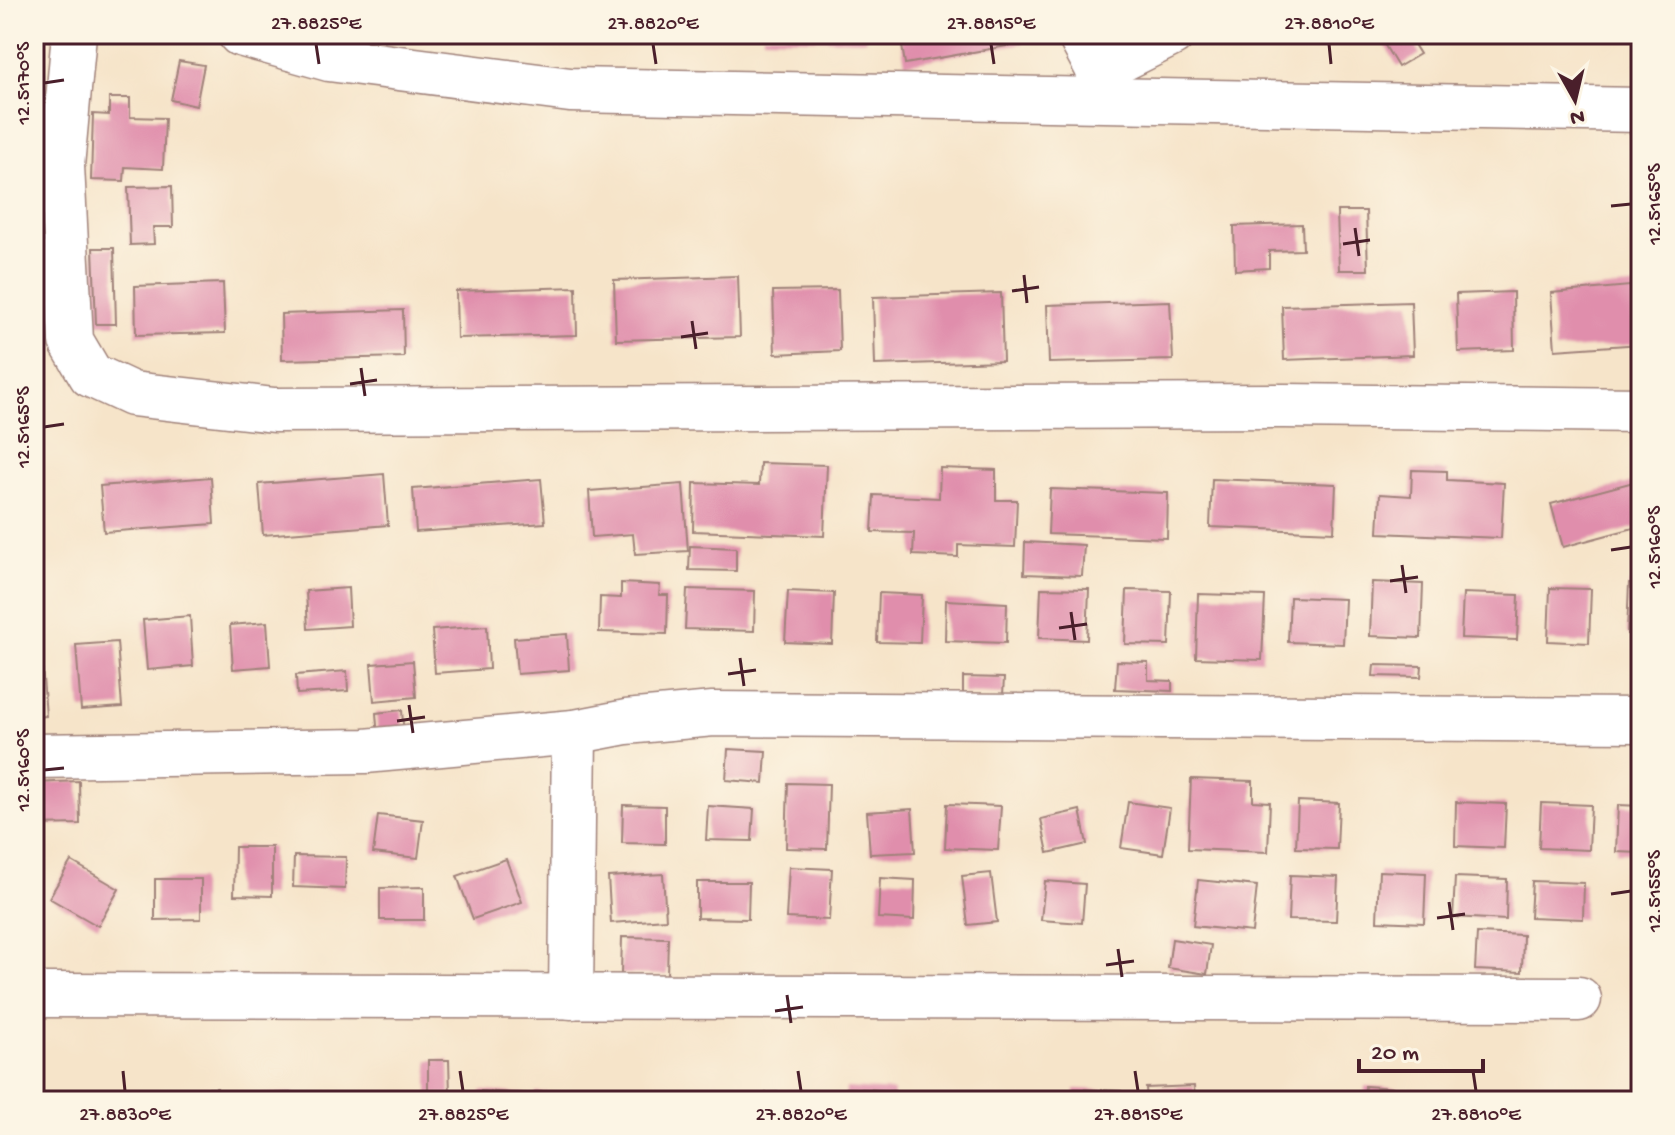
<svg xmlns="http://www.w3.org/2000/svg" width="1675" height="1135" font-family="'Gochi Hand',sans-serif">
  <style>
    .building { fill: #e08eac }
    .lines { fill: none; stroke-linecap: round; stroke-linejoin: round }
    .minor-casing { stroke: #a0827a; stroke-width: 47 }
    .minor { stroke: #fff; stroke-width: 44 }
    .ticks { fill: none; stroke: #4a1f2b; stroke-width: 3 }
    .neatline { fill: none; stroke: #4a1f2b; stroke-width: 3 }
    .ticks-label { font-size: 20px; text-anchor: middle; fill: #4a1f2b }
  </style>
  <rect width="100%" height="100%" fill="#fcf5e5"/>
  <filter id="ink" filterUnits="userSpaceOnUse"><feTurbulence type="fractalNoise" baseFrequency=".0125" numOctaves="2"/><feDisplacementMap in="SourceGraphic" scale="16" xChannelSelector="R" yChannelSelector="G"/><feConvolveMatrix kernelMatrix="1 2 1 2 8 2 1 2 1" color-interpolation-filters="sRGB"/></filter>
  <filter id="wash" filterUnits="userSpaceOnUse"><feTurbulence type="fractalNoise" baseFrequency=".006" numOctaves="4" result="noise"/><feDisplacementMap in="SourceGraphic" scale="32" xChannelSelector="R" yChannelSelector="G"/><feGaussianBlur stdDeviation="1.8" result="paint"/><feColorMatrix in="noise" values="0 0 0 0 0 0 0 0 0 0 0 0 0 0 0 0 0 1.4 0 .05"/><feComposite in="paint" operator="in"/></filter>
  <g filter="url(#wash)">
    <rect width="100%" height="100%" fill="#f6e4c9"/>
    <g id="blocks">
      <!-- building -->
      <g class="building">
        <path d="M 763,34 L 866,34 L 866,40 L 763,38 Z"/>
        <path d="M 900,34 L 1022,34 L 1024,43 L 905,64 Z"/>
        <path d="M 1378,34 L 1434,34 L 1415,46 L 1420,54 L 1398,67 Z"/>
        <path d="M 179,61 L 204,65 L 196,106 L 171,100 Z"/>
        <path d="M 109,98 L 130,98 L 130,117 L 165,118 L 163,169 L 125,167 L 124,181 L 91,180 L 93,114 L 109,115 Z"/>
        <path d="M 172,186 L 173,227 L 153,227 L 154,244 L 130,245 L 128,187 Z"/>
        <path d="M 1337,211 L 1366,211 L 1368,270 L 1339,270 Z"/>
        <path d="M 1302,224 L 1303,250 L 1269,251 L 1269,268 L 1235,270 L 1234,226 Z"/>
        <path d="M 93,248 L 114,248 L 116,324 L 96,324 Z"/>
        <path d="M 738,276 L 740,337 L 616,340 L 614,280 Z"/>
        <path d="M 223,283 L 225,333 L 136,335 L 135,286 Z"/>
        <path d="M 1641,285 L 1641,344 L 1555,350 L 1551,293 Z"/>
        <path d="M 576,287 L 577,335 L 457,338 L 456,291 Z"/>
        <path d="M 838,290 L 840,351 L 775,354 L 773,291 Z"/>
        <path d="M 1513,292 L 1514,350 L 1458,352 L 1456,294 Z"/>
        <path d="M 1001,293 L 1003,361 L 875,365 L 873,297 Z"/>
        <path d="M 1170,301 L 1173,360 L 1049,363 L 1047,305 Z"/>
        <path d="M 1411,302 L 1413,355 L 1284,360 L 1282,306 Z"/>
        <path d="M 403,310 L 404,357 L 282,360 L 281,314 Z"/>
        <path d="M 760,463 L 827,465 L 824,536 L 693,531 L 694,483 L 759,485 Z"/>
        <path d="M 940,468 L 996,470 L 996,500 L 1017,500 L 1015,547 L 958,545 L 958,557 L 913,555 L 914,533 L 872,532 L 874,495 L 939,498 Z"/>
        <path d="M 1412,470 L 1447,471 L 1447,480 L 1504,483 L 1501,538 L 1378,533 L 1380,494 L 1411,496 Z"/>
        <path d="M 384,474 L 388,525 L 263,535 L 259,484 Z"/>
        <path d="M 211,477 L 214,524 L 104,532 L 100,486 Z"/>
        <path d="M 541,479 L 545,523 L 416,532 L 413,489 Z"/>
        <path d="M 1212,479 L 1336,484 L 1334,532 L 1210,527 Z"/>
        <path d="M 1641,480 L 1641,526 L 1563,547 L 1551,504 Z"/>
        <path d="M 683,484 L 688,551 L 635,554 L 633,534 L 592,537 L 589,491 Z"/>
        <path d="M 1050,489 L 1168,493 L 1167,538 L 1048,534 Z"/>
        <path d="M 1025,542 L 1084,545 L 1082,576 L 1024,574 Z"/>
        <path d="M 690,546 L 736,548 L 736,571 L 689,570 Z"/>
        <path d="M 1372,582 L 1423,584 L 1421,638 L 1370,636 Z"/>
        <path d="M 621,583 L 660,585 L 659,595 L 668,595 L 667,634 L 599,632 L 600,597 L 621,598 Z"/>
        <path d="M 1629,583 L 1641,583 L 1641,635 L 1627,634 Z"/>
        <path d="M 348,588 L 350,626 L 308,629 L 306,591 Z"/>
        <path d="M 1041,588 L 1089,589 L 1087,640 L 1039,638 Z"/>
        <path d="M 1550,588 L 1591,589 L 1589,643 L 1548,641 Z"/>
        <path d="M 687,589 L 755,591 L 754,631 L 685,629 Z"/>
        <path d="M 1127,590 L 1171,591 L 1169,645 L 1125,644 Z"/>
        <path d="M 788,591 L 834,593 L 832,644 L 785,642 Z"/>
        <path d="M 879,593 L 922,595 L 920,643 L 877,642 Z"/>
        <path d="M 1463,593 L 1519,595 L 1517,640 L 1461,638 Z"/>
        <path d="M 1198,594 L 1265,596 L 1262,660 L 1196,658 Z"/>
        <path d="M 1290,597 L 1345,599 L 1343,644 L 1288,642 Z"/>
        <path d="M 946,600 L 1007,603 L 1006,643 L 945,641 Z"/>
        <path d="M 190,616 L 193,666 L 147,670 L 143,620 Z"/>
        <path d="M 267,622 L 270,666 L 233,669 L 230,625 Z"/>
        <path d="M 487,626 L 489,669 L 435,673 L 432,630 Z"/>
        <path d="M 567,634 L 569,670 L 517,674 L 514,638 Z"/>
        <path d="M 40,640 L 46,716 L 34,717 L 34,641 Z"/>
        <path d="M 117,642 L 122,707 L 81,710 L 76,645 Z"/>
        <path d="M 413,661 L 416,697 L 374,701 L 371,664 Z"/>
        <path d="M 1117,661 L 1148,662 L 1148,680 L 1172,681 L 1172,691 L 1115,689 Z"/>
        <path d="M 1374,665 L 1422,666 L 1421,677 L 1373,676 Z"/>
        <path d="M 347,671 L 348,691 L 297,694 L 296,675 Z"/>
        <path d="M 963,677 L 1004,678 L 1003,695 L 963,693 Z"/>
        <path d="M 402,710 L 404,737 L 378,738 L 376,713 Z"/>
        <path d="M 728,749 L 766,751 L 764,783 L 726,780 Z"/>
        <path d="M 1191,779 L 1253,781 L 1253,801 L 1270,802 L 1268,852 L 1188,849 Z"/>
        <path d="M 79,781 L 80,824 L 34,825 L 34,783 Z"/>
        <path d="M 788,783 L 829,784 L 827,849 L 786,848 Z"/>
        <path d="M 1298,801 L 1339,803 L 1337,849 L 1296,848 Z"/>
        <path d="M 1128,802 L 1170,808 L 1163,854 L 1121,848 Z"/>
        <path d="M 1456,802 L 1506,804 L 1504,848 L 1455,846 Z"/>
        <path d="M 1541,803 L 1591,805 L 1589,850 L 1539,848 Z"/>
        <path d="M 947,804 L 1001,806 L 998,850 L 945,848 Z"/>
        <path d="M 623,805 L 665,806 L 665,844 L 622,843 Z"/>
        <path d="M 1618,805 L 1641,806 L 1641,853 L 1616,852 Z"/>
        <path d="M 708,806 L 754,809 L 752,841 L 706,840 Z"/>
        <path d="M 912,809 L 915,852 L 870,854 L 867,812 Z"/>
        <path d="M 1080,810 L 1087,844 L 1048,853 L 1041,819 Z"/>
        <path d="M 378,815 L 423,820 L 418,858 L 373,853 Z"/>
        <path d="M 235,847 L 272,847 L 272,896 L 234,895 Z"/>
        <path d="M 294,856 L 346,857 L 345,889 L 293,887 Z"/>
        <path d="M 506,859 L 522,902 L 473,919 L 457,876 Z"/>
        <path d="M 71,861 L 119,889 L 98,926 L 49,898 Z"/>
        <path d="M 789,867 L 832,869 L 829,920 L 786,918 Z"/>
        <path d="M 1379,871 L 1426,873 L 1424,923 L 1377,921 Z"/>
        <path d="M 991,873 L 997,922 L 968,925 L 962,876 Z"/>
        <path d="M 663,874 L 666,919 L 611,923 L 608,877 Z"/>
        <path d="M 1290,875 L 1338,877 L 1336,921 L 1288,920 Z"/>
        <path d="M 1455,877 L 1507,879 L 1506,920 L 1453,917 Z"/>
        <path d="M 880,878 L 915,880 L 914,920 L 878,918 Z"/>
        <path d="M 155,879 L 201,879 L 201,919 L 155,920 Z"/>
        <path d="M 1198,880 L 1257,886 L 1252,932 L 1193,926 Z"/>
        <path d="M 1045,881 L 1085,884 L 1082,923 L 1041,920 Z"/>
        <path d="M 1532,881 L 1584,883 L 1583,919 L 1530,917 Z"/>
        <path d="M 697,882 L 749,882 L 748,919 L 697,918 Z"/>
        <path d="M 424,887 L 424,920 L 380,920 L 380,888 Z"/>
        <path d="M 1477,933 L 1523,935 L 1522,972 L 1475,970 Z"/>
        <path d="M 622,937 L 668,938 L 667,975 L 621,974 Z"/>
        <path d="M 1172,939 L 1211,945 L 1207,974 L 1168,968 Z"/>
        <path d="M 428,1060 L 449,1060 L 450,1094 L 428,1094 Z"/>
        <path d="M 1194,1086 L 1195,1101 L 1147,1101 L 1146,1088 Z"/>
        <path d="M 1365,1086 L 1420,1090 L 1419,1101 L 1364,1101 Z"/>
        <path d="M 217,1088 L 217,1101 L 166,1101 L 165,1090 Z"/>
        <path d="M 846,1088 L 894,1091 L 893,1101 L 845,1101 Z"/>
        <path d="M 1075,1089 L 1121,1091 L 1120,1101 L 1074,1101 Z"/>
        <path d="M 481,1091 L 526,1094 L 526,1101 L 480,1101 Z"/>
        <path d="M 813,1091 L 814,1101 L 767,1101 L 766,1093 Z"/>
        <path d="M 535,1092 L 589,1094 L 589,1101 L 535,1101 Z"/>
        <path d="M 294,1093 L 294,1101 L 238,1101 L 237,1095 Z"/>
        <path d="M 1445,1095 L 1491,1098 L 1491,1101 L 1445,1101 Z"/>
      </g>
    </g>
  </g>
  <g filter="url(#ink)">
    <use href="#blocks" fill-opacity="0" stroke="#a0827a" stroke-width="2"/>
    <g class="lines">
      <defs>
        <g id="minor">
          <path d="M 74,34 L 62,166 L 71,341 L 91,375 L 132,394 L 274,410 L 1284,406 L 1641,410"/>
          <path d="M 240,34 L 329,59 L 570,90 L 1641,110"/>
          <path d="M 1079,34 L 1112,96"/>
          <path d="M 1098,71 L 1172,34"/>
          <path d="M 34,756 L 365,751 L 574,732 L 626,722 L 713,714 L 1641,720"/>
          <path d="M 34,995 L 1579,999"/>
          <path d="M 571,997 L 574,732"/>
        </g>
      </defs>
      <!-- minor casing -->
      <use href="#minor" class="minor-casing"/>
      <!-- minor -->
      <use href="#minor" class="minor"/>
    </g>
  </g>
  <!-- ticks -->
  <path class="ticks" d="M 316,44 L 319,64M 653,44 L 656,64M 991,44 L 994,64M 1329,44 L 1331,64M 44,83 L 64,80M 1611,206 L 1631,204M 1355,228 L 1359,256M 1343,244 L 1370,240M 1024,275 L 1027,303M 1012,291 L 1039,287M 692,321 L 696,349M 681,337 L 708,333M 361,368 L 365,396M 350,384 L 377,380M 44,427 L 64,424M 1611,550 L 1631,547M 1402,565 L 1406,593M 1390,581 L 1418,577M 1071,612 L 1075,640M 1059,628 L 1087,624M 740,658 L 744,686M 728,674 L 756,670M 409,705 L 413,733M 397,721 L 425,717M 44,770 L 64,768M 1611,894 L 1631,891M 1449,902 L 1453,930M 1437,918 L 1465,914M 1118,949 L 1122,977M 1106,965 L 1134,961M 787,995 L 791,1023M 775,1011 L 803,1007M 123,1071 L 125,1091M 460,1071 L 463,1091M 798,1071 L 801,1091M 1135,1071 L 1138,1091M 1473,1071 L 1476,1091"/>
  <!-- margin -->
  <rect width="1675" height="1135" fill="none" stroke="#fcf5e5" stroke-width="88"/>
  <!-- north arrow -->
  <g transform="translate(1575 100) rotate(172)" stroke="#fcf5e5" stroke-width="6" paint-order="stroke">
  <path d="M0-6L14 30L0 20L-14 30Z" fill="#4a1f2b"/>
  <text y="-12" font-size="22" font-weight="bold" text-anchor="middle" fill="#4a1f2b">N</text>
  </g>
  <!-- scale -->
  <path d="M1359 1059v12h124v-12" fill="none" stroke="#4a1f2b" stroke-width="4"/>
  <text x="1371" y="1059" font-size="24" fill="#4a1f2b" stroke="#fcf5e5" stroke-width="6" paint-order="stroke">20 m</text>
  <rect x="44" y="44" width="1587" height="1047" class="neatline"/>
  <g class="ticks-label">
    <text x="316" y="29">27.8825°E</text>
    <text x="653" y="29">27.8820°E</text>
    <text x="991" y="29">27.8815°E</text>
    <text x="1329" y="29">27.8810°E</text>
    <text transform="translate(22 83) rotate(-90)" y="7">12.5170°S</text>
    <text transform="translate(1653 204) rotate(-90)" y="7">12.5165°S</text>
    <text transform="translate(22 427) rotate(-90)" y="7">12.5165°S</text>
    <text transform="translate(1653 547) rotate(-90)" y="7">12.5160°S</text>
    <text transform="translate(22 770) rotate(-90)" y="7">12.5160°S</text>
    <text transform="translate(1653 891) rotate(-90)" y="7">12.5155°S</text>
    <text x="125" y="1120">27.8830°E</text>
    <text x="463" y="1120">27.8825°E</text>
    <text x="801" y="1120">27.8820°E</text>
    <text x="1138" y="1120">27.8815°E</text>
    <text x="1476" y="1120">27.8810°E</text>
  </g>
</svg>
